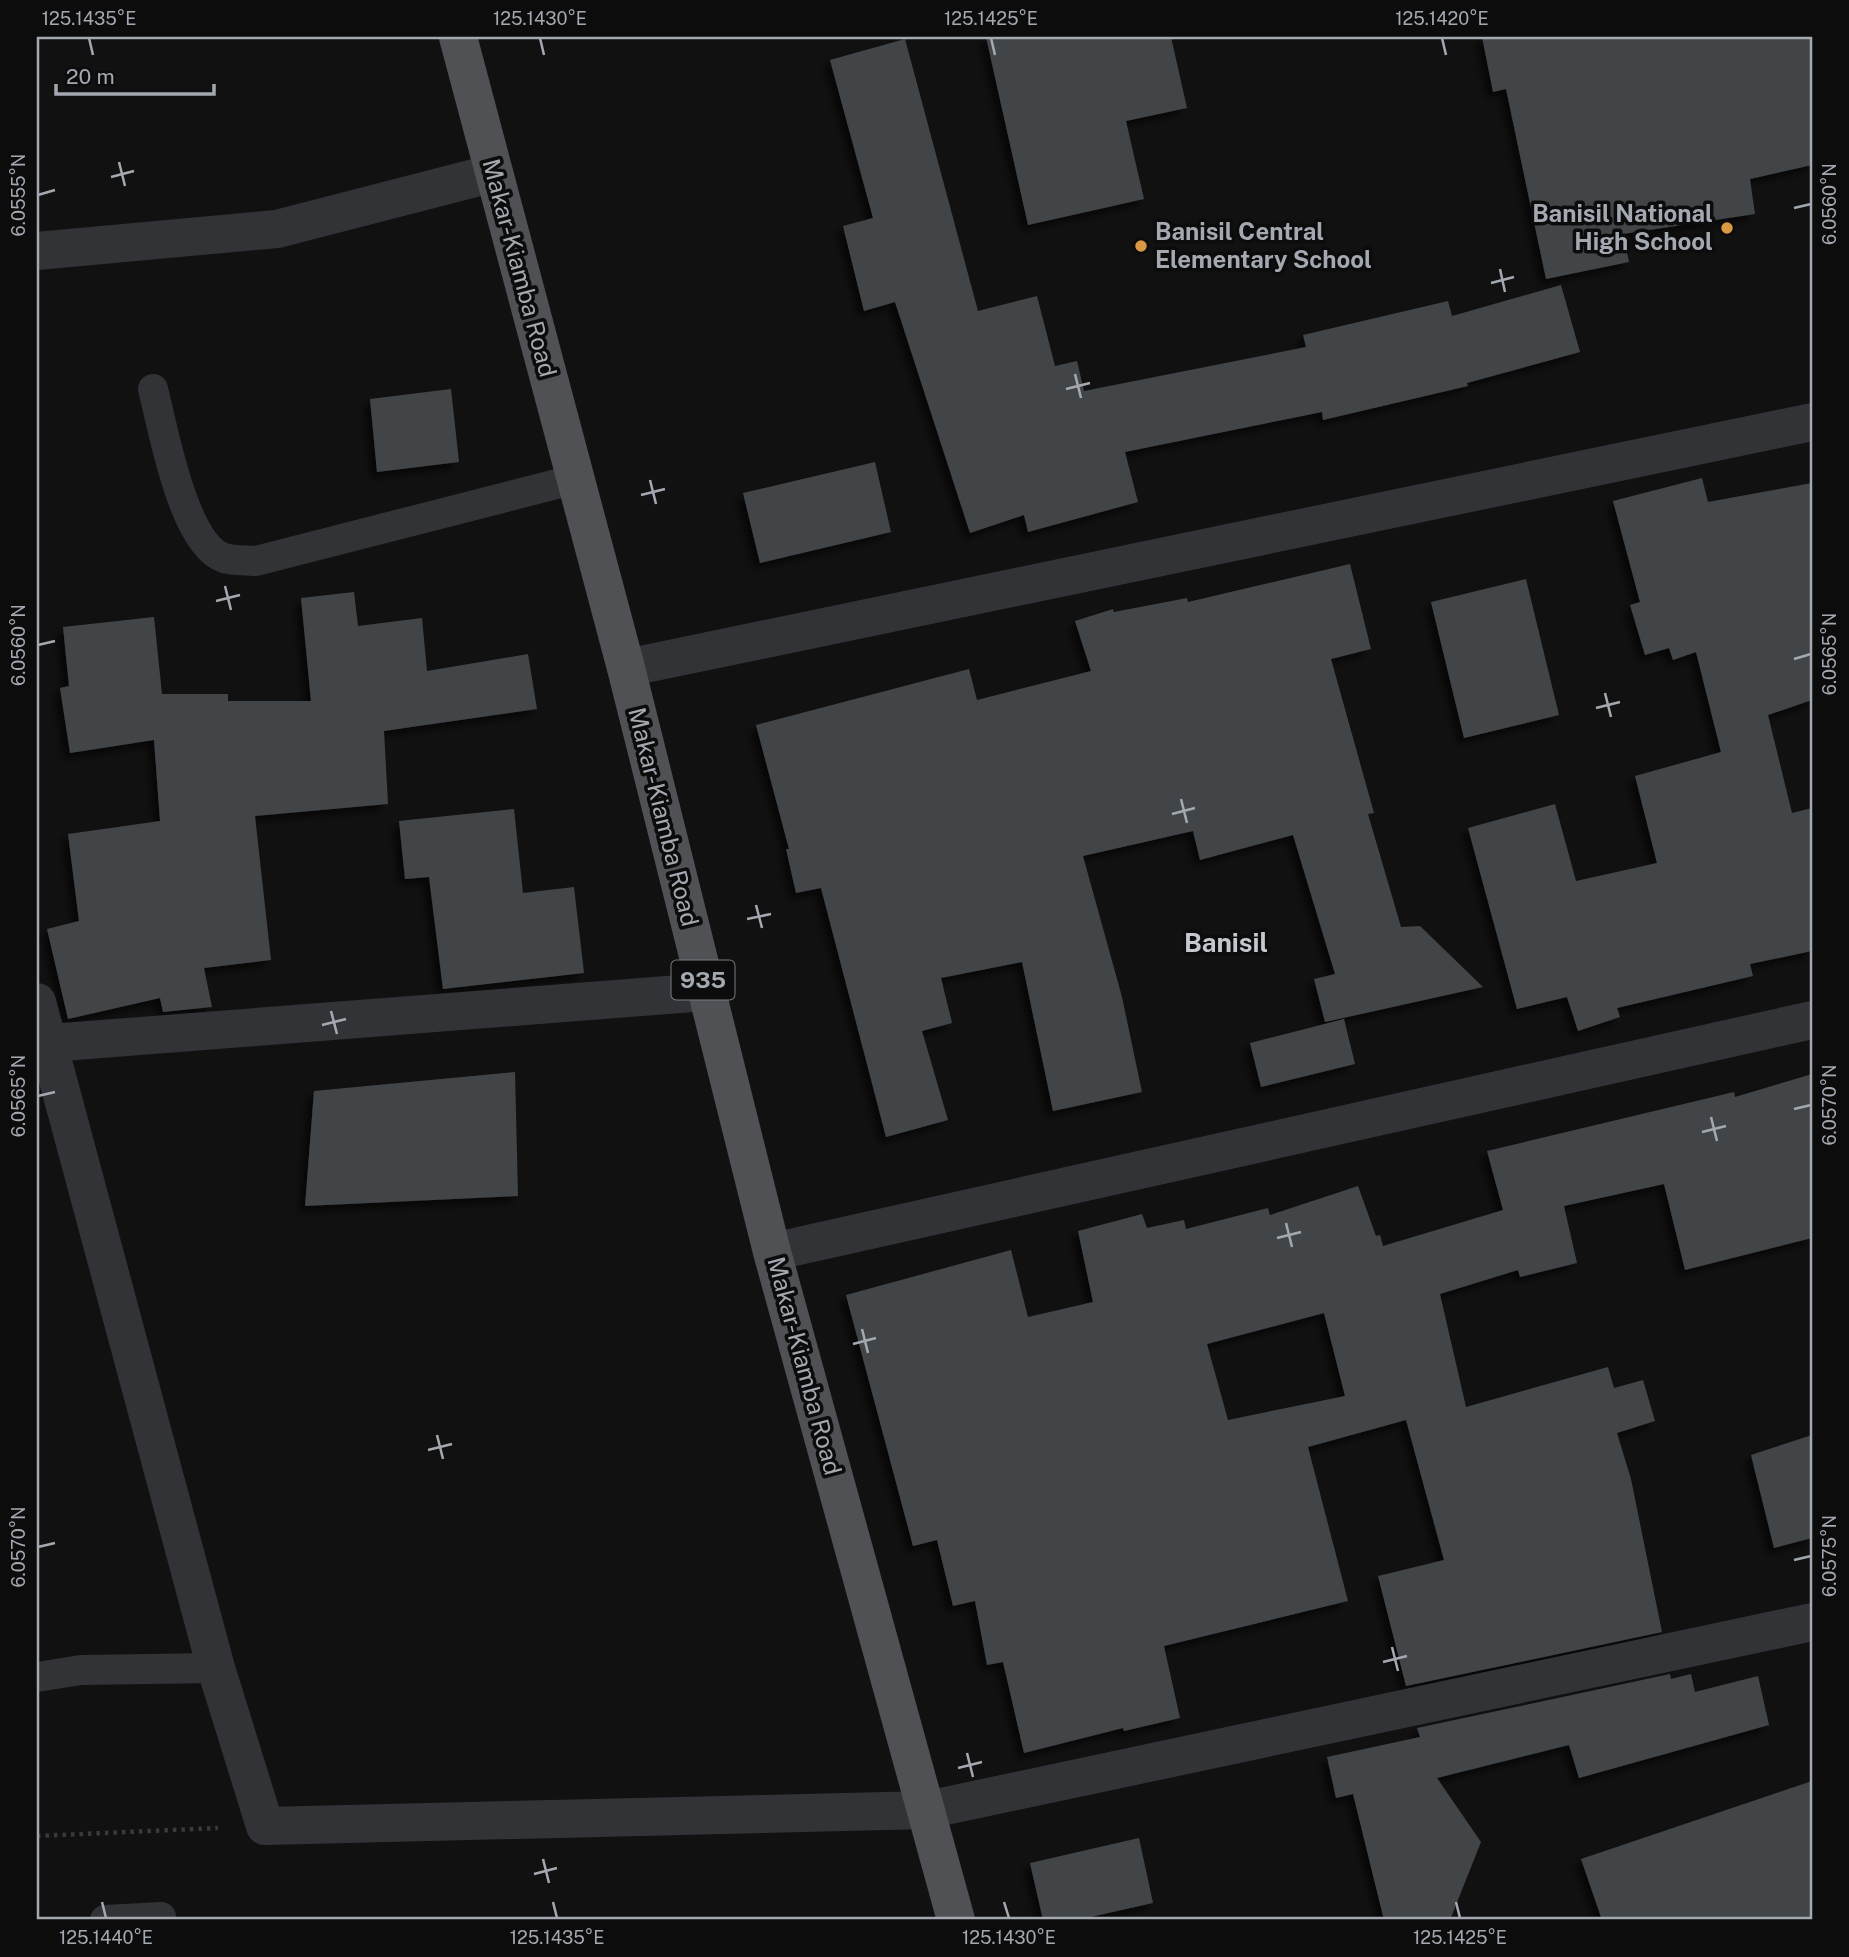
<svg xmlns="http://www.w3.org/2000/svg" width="1849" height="1957" font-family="'Public Sans',sans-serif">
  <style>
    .building { fill: #434447; fill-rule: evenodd; filter: url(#shadow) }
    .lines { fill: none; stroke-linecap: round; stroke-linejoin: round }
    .path { stroke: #393a3d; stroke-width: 4.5; stroke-dasharray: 3.5 5; stroke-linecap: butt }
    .lane { stroke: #323337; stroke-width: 30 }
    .street { stroke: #323337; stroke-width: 38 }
    .primary { stroke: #4f5155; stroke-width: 38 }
    .ticks { fill: none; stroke: #a4a9b1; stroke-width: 2.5 }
    .poi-dot { fill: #d99842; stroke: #0c0c0d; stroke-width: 2.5 }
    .labels { text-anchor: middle; stroke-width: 7; stroke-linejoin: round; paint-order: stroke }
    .shield { fill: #0c0c0d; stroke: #767a80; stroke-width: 2 }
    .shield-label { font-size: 23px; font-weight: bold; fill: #a4a9b1 }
    .poi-label { font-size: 24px; font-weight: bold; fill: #a4a9b1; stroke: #0c0c0d; text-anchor: end }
    .street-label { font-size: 24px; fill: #a4a9b1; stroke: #0c0c0d }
    .neighbourhood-label { font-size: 26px; font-weight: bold; fill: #c4c8ce; stroke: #0c0c0d }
    .neatline { fill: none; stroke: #a4a9b1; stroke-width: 2.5 }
    .ticks-label { font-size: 18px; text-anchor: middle; fill: #a4a9b1 }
  </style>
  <defs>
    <filter id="shadow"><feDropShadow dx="-6" dy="6" stdDeviation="3.5" flood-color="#0009"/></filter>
  </defs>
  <rect width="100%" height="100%" fill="#111112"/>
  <!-- building -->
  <g class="building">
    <path d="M 986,37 L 1171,37 L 1187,108 L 1126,121 L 1144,199 L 1028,225 Z"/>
    <path d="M 1482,37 L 1812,37 L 1812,165 L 1750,179 L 1755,214 L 1623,234 L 1629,262 L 1546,279 L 1506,89 L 1493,92 Z"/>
    <path d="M 905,39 L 978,311 L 1037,296 L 1055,366 L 1077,361 L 1084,391 L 1306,347 L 1303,335 L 1448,301 L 1452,316 L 1561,285 L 1580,352 L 1467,383 L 1468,386 L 1323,420 L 1322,412 L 1125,452 L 1138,502 L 1028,532 L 1024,515 L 970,533 L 895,302 L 864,311 L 843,226 L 873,218 L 830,60 Z"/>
    <path d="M 451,389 L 459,462 L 377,472 L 370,399 Z"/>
    <path d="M 875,462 L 891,532 L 760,563 L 743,493 Z"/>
    <path d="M 1702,478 L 1708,502 L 1812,483 L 1812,700 L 1768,715 L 1792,813 L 1812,808 L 1812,951 L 1750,964 L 1753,976 L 1617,1008 L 1620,1017 L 1578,1031 L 1567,997 L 1517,1009 L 1468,828 L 1555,804 L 1576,881 L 1657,863 L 1635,776 L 1721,752 L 1696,652 L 1673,660 L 1669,648 L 1645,655 L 1630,605 L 1640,602 L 1613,501 Z"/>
    <path d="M 1350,564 L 1371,649 L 1331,659 L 1374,813 L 1368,814 L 1401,927 L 1420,926 L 1483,987 L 1325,1022 L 1314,979 L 1335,974 L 1293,835 L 1200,860 L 1193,831 L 1083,856 L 1122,997 L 1142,1092 L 1053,1111 L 1022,962 L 941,978 L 952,1023 L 922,1031 L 948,1120 L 886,1137 L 821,888 L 796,893 L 786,849 L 789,849 L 756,725 L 969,669 L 977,700 L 1091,671 L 1075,621 L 1113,609 L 1114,612 L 1187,598 L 1188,602 Z"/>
    <path d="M 1526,579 L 1559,715 L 1464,738 L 1431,602 Z"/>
    <path d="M 354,592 L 358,626 L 422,618 L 427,671 L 528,654 L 537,709 L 384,731 L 388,804 L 255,816 L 271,960 L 204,968 L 212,1007 L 163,1012 L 160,998 L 68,1019 L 47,929 L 79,921 L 68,834 L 160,821 L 154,740 L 70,753 L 60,688 L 69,686 L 63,627 L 154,617 L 162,694 L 228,694 L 228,701 L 311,701 L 301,598 Z"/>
    <path d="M 514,809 L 523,893 L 574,887 L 584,973 L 443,989 L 429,877 L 405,879 L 399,821 Z"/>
    <path d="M 1344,1019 L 1355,1064 L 1261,1087 L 1250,1043 Z"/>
    <path d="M 515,1072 L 518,1196 L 305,1206 L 314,1091 Z"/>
    <path d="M 1812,1074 L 1812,1238 L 1685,1270 L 1664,1184 L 1564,1206 L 1577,1263 L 1520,1277 L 1518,1270 L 1440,1294 L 1466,1407 L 1608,1367 L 1614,1388 L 1643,1380 L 1655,1421 L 1617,1433 L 1631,1479 L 1662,1632 L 1406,1686 L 1378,1576 L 1444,1560 L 1406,1420 L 1308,1447 L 1348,1601 L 1164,1646 L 1180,1718 L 1124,1731 L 1123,1728 L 1024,1753 L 1003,1662 L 987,1665 L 975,1601 L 953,1606 L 937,1540 L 913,1546 L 846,1295 L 1011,1250 L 1028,1317 L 1093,1302 L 1078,1231 L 1142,1214 L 1147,1228 L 1184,1220 L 1186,1229 L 1268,1208 L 1270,1215 L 1358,1186 L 1376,1236 L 1380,1235 L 1383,1246 L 1503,1210 L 1487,1151 L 1734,1092 L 1735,1097 ZM 1324,1313 L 1345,1396 L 1228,1420 L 1207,1344 Z"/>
    <path d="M 1812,1435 L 1812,1538 L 1774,1548 L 1751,1455 Z"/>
    <path d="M 1670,1674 L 1671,1679 L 1691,1674 L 1695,1692 L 1758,1676 L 1769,1725 L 1579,1778 L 1569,1745 L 1437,1778 L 1481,1842 L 1450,1920 L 1384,1920 L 1353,1794 L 1336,1798 L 1327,1757 L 1420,1737 L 1417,1728 Z"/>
    <path d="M 1812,1781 L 1812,1920 L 1602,1920 L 1581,1859 Z"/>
    <path d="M 1139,1838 L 1153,1903 L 1077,1920 L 1043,1920 L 1030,1863 Z"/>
  </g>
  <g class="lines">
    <!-- path -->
    <path class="path" d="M 37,1836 L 218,1828"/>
    <!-- lane -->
    <g class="lane">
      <path d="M 153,389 C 163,428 183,544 224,558 C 233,561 246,560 256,561 L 576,479"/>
      <path d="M 37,1677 L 81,1670 L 216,1668"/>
      <path d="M 105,1920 L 161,1917"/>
    </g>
    <!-- street -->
    <g class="street">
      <path d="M 37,251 L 277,229 L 494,173"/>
      <path d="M 626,668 L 1812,422"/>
      <path d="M 37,1002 L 216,1668 L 265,1826 L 927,1810 L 1812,1622"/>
      <path d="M 37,1044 L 706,992"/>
      <path d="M 772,1252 L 1812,1020"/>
    </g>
    <!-- primary -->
    <path class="primary" d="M 458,37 L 626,668 L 772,1252 L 956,1920"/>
  </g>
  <!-- ticks -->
  <path class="ticks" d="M 89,38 L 93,55M 540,38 L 544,55M 991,38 L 995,55M 1442,38 L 1446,55M 119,162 L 125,186M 111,177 L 134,171M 38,195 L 55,190M 1794,208 L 1811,204M 1500,269 L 1505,292M 1491,283 L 1514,277M 1075,374 L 1081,398M 1066,389 L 1090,383M 650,480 L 656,504M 641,495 L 665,489M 225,586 L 231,610M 216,601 L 240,595M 38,645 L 55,641M 1794,659 L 1811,654M 1605,693 L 1611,717M 1596,708 L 1620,702M 1181,799 L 1187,823M 1172,814 L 1195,808M 756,905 L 762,928M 747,919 L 771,914M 331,1011 L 337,1034M 322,1025 L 346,1019M 38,1096 L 55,1092M 1794,1109 L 1811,1105M 1711,1117 L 1717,1141M 1702,1132 L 1726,1126M 1286,1223 L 1292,1247M 1277,1238 L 1301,1232M 862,1329 L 868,1353M 853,1344 L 876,1338M 437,1435 L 443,1459M 428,1450 L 452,1444M 38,1547 L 55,1543M 1794,1560 L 1811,1556M 1392,1647 L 1398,1671M 1383,1662 L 1407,1656M 967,1753 L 973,1777M 958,1768 L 982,1762M 543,1859 L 549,1883M 534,1874 L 557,1868M 102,1902 L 106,1918M 553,1902 L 557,1918M 1004,1902 L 1009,1918M 1456,1902 L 1460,1918"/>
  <!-- markers -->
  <g class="poi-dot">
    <circle cx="1727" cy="228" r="7"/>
    <circle cx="1141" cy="246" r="7"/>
  </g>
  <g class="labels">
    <!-- shield labels -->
    <rect class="shield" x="671.5" y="960.5" width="63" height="39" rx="5"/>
    <g class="shield-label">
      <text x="703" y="988">935</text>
    </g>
    <!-- poi labels -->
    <g class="poi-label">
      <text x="1713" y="222">Banisil National<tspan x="1713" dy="28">High School</tspan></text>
      <text x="1155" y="240" text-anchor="start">Banisil Central<tspan x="1155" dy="28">Elementary School</tspan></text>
    </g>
    <!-- street labels -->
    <g class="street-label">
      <text transform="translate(519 268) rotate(75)" y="8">Makar-Kiamba Road</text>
      <text transform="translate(663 817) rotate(76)" y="8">Makar-Kiamba Road</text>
      <text transform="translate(804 1366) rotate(75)" y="8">Makar-Kiamba Road</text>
    </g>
    <!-- neighbourhood labels -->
    <g class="neighbourhood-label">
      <text x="1226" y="952">Banisil</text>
    </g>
  </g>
  <!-- border -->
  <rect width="1849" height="1957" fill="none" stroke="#0c0c0d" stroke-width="77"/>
  <!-- scale -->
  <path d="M56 84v10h158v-10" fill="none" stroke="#a4a9b1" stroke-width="3.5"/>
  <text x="66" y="84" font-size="21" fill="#a4a9b1" stroke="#0c0c0d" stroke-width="5" paint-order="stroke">20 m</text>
  <rect x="38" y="38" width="1773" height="1880" class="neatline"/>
  <g class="ticks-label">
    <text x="89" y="25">125.1435°E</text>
    <text x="540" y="25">125.1430°E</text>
    <text x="991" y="25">125.1425°E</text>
    <text x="1442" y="25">125.1420°E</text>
    <text transform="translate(19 195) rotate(-90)" y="6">6.0555°N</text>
    <text transform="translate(1830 204) rotate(-90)" y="6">6.0560°N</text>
    <text transform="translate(19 645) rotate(-90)" y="6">6.0560°N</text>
    <text transform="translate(1830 654) rotate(-90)" y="6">6.0565°N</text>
    <text transform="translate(19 1096) rotate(-90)" y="6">6.0565°N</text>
    <text transform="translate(1830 1105) rotate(-90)" y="6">6.0570°N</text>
    <text transform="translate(19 1547) rotate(-90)" y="6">6.0570°N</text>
    <text transform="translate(1830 1556) rotate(-90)" y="6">6.0575°N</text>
    <text x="106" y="1944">125.1440°E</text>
    <text x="557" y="1944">125.1435°E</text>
    <text x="1009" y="1944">125.1430°E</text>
    <text x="1460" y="1944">125.1425°E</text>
  </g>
</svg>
